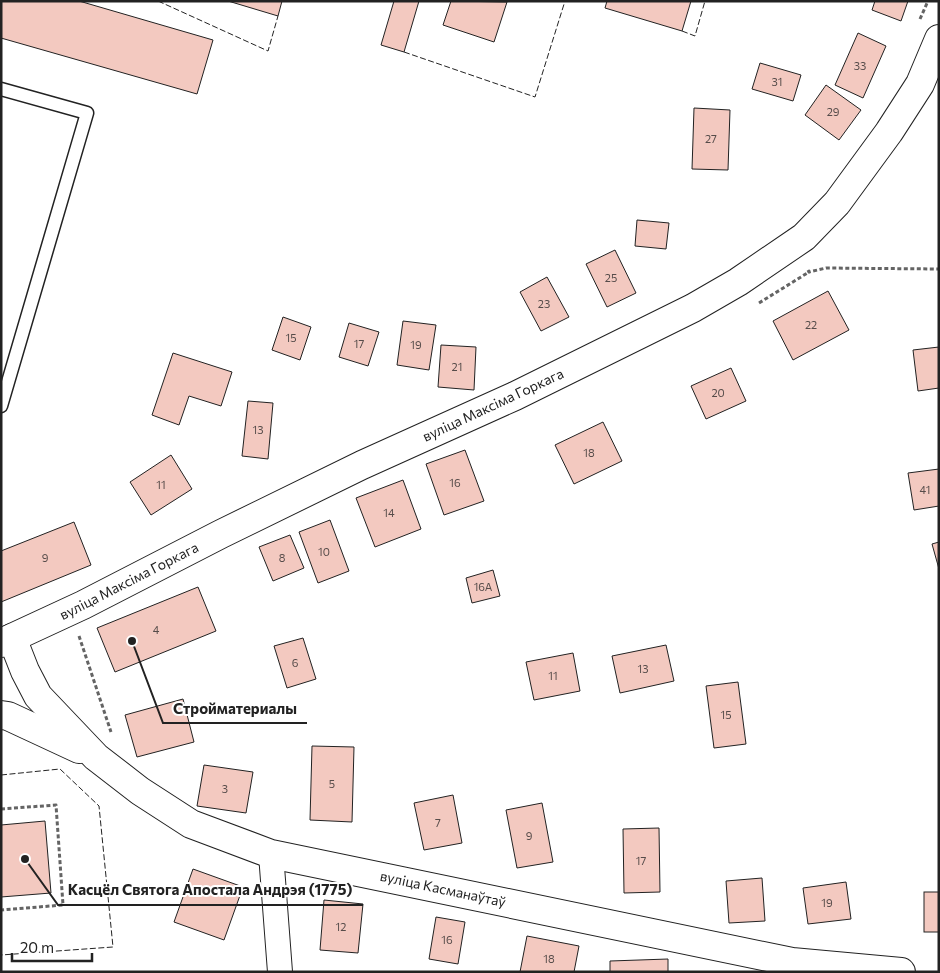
<svg xmlns="http://www.w3.org/2000/svg" width="940" height="973" font-family="Commissioner,sans-serif">
  <style>
    .building { fill: #f3c9c0; stroke: #222 }
    .lines { fill: none; stroke-linecap: round; stroke-linejoin: round }
    .lane-casing { stroke: #222; stroke-width: 15 }
    .street-casing { stroke: #222; stroke-width: 26 }
    .secondary-casing { stroke: #222; stroke-width: 30 }
    .highway-casing { stroke: #222; stroke-width: 30 }
    .path { stroke: #646464; stroke-width: 3; stroke-dasharray: 4 2.5; stroke-linecap: butt }
    .lane { stroke: #fff; stroke-width: 12 }
    .street { stroke: #fff; stroke-width: 24 }
    .secondary { stroke: #fff; stroke-width: 28 }
    .highway { stroke: #fff; stroke-width: 28 }
    .fence { stroke: #222; stroke-width: 1; stroke-dasharray: 6 2.5; stroke-linecap: butt }
    .labels { text-anchor: middle; stroke-width: 4; stroke-linejoin: round; paint-order: stroke }
    .number-label { font-size: 11px; fill: #564c4a }
    .street-label { font-size: 14px; fill: #222; stroke: #fff }
    .leader { fill: none; stroke: #222; stroke-width: 2 }
    .callout-dot { fill: #222; stroke: #fff; stroke-width: 2 }
    .callout-label { font-size: 15px; text-anchor: middle; font-weight: bold; fill: #222; stroke: #fff; stroke-width: 4; stroke-linejoin: round; paint-order: stroke }
  </style>
  <rect width="100%" height="100%" fill="#fff"/>
  <!-- building -->
  <g class="building">
    <path d="M 1,1 L 79,1 L 213,40 L 197,94 L 1,38 Z"/>
    <path d="M 228,1 L 282,1 L 278,16 Z"/>
    <path d="M 394,1 L 419,1 L 404,52 L 381,45 Z"/>
    <path d="M 451,1 L 507,2 L 494,42 L 443,25 Z"/>
    <path d="M 607,1 L 691,1 L 682,31 L 605,8 Z"/>
    <path d="M 875,1 L 908,1 L 901,21 L 872,10 Z"/>
    <path d="M 858,33 L 886,46 L 863,98 L 835,85 Z"/>
    <path d="M 760,63 L 801,75 L 793,101 L 752,89 Z"/>
    <path d="M 826,85 L 861,110 L 839,140 L 805,115 Z"/>
    <path d="M 694,108 L 730,110 L 728,170 L 692,169 Z"/>
    <path d="M 637,220 L 669,223 L 666,249 L 635,246 Z"/>
    <path d="M 615,250 L 636,293 L 607,307 L 586,264 Z"/>
    <path d="M 547,277 L 569,317 L 541,331 L 520,292 Z"/>
    <path d="M 828,291 L 849,330 L 793,360 L 773,321 Z"/>
    <path d="M 283,317 L 311,327 L 300,360 L 272,350 Z"/>
    <path d="M 403,321 L 436,325 L 429,370 L 397,365 Z"/>
    <path d="M 349,323 L 379,332 L 368,366 L 339,357 Z"/>
    <path d="M 441,345 L 476,347 L 474,390 L 438,387 Z"/>
    <path d="M 939,347 L 939,388 L 918,391 L 913,350 Z"/>
    <path d="M 173,353 L 232,372 L 221,406 L 189,396 L 179,425 L 152,415 Z"/>
    <path d="M 731,368 L 746,401 L 706,419 L 691,386 Z"/>
    <path d="M 248,401 L 273,403 L 268,459 L 242,456 Z"/>
    <path d="M 603,422 L 622,461 L 574,484 L 555,445 Z"/>
    <path d="M 465,450 L 484,501 L 444,515 L 426,464 Z"/>
    <path d="M 171,455 L 192,489 L 151,515 L 130,482 Z"/>
    <path d="M 939,469 L 939,506 L 914,510 L 908,473 Z"/>
    <path d="M 403,480 L 421,529 L 375,547 L 356,498 Z"/>
    <path d="M 330,520 L 349,571 L 318,583 L 299,532 Z"/>
    <path d="M 74,522 L 91,565 L 1,602 L 1,551 Z"/>
    <path d="M 290,535 L 304,568 L 273,581 L 259,547 Z"/>
    <path d="M 939,542 L 939,569 L 932,544 Z"/>
    <path d="M 493,570 L 500,596 L 472,603 L 466,578 Z"/>
    <path d="M 198,587 L 216,631 L 115,672 L 97,628 Z"/>
    <path d="M 303,638 L 316,679 L 287,688 L 274,646 Z"/>
    <path d="M 666,645 L 674,681 L 620,693 L 612,656 Z"/>
    <path d="M 573,653 L 580,691 L 534,700 L 526,662 Z"/>
    <path d="M 738,682 L 746,744 L 714,748 L 706,686 Z"/>
    <path d="M 183,699 L 194,742 L 137,757 L 125,715 Z"/>
    <path d="M 312,746 L 354,747 L 352,822 L 310,820 Z"/>
    <path d="M 204,765 L 253,772 L 246,813 L 197,806 Z"/>
    <path d="M 453,795 L 462,843 L 424,850 L 414,803 Z"/>
    <path d="M 542,803 L 553,862 L 517,868 L 506,810 Z"/>
    <path d="M 45,821 L 51,893 L 1,897 L 1,825 Z"/>
    <path d="M 659,828 L 660,892 L 624,893 L 623,829 Z"/>
    <path d="M 193,869 L 243,887 L 224,940 L 174,922 Z"/>
    <path d="M 762,878 L 765,921 L 729,923 L 726,881 Z"/>
    <path d="M 846,882 L 851,919 L 808,924 L 803,888 Z"/>
    <rect x="924" y="892" width="15" height="40"/>
    <path d="M 324,900 L 363,904 L 358,953 L 320,950 Z"/>
    <path d="M 436,917 L 465,922 L 458,964 L 429,959 Z"/>
    <path d="M 527,936 L 579,946 L 574,972 L 520,972 Z"/>
    <path d="M 668,959 L 668,972 L 610,972 L 610,961 Z"/>
  </g>
  <g class="lines">
    <defs>
      <path id="lane" d="M 1,89 L 87,113 L 1,406"/>
      <path id="street" d="M 271,854 L 280,972"/>
      <g id="secondary">
        <path d="M 12,638 L 25,671 L 38,696 L 96,757 L 140,791 L 191,824 L 271,854 L 792,962 L 901,972"/>
        <path d="M 1,715 L 8,716 L 79,749"/>
      </g>
      <path id="highway" d="M 1,643 L 83,605 L 221,534 L 362,465 L 515,396 L 693,308 L 738,282 L 804,237 L 837,203 L 889,132 L 920,84 L 939,39"/>
    </defs>
    <!-- lane casing -->
    <use href="#lane" class="lane-casing"/>
    <!-- street casing -->
    <use href="#street" class="street-casing"/>
    <!-- secondary casing -->
    <use href="#secondary" class="secondary-casing"/>
    <!-- highway casing -->
    <use href="#highway" class="highway-casing"/>
    <!-- path -->
    <g class="path">
      <path d="M 920,19 L 928,1"/>
      <path d="M 808,270 L 809,272 L 826,268 L 939,269"/>
      <path d="M 759,303 L 809,272"/>
      <path d="M 79,636 L 111,732"/>
      <path d="M 1,809 L 56,805 L 63,905 L 1,910"/>
    </g>
    <!-- lane -->
    <use href="#lane" class="lane"/>
    <!-- street -->
    <use href="#street" class="street"/>
    <!-- secondary -->
    <use href="#secondary" class="secondary"/>
    <!-- highway -->
    <use href="#highway" class="highway"/>
    <!-- fence -->
    <g class="fence">
      <path d="M 158,1 L 268,51 L 278,16"/>
      <path d="M 682,31 L 695,36 L 705,1"/>
      <path d="M 404,52 L 535,97 L 565,1"/>
      <path d="M 1,775 L 60,769 L 99,806 L 113,947 L 1,955"/>
    </g>
  </g>
  <g class="labels">
    <!-- number labels -->
    <g class="number-label">
      <text x="860" y="70">33</text>
      <text x="777" y="86">31</text>
      <text x="833" y="116">29</text>
      <text x="711" y="143">27</text>
      <text x="611" y="282">25</text>
      <text x="544" y="308">23</text>
      <text x="811" y="329">22</text>
      <text x="291" y="342">15</text>
      <text x="359" y="348">17</text>
      <text x="416" y="349">19</text>
      <text x="457" y="371">21</text>
      <text x="718" y="397">20</text>
      <text x="258" y="434">13</text>
      <text x="589" y="457">18</text>
      <text x="455" y="487">16</text>
      <text x="161" y="489">11</text>
      <text x="925" y="494">41</text>
      <text x="389" y="517">14</text>
      <text x="324" y="556">10</text>
      <text x="45" y="562">9</text>
      <text x="282" y="562">8</text>
      <text x="483" y="591">16А</text>
      <text x="156" y="634">4</text>
      <text x="295" y="667">6</text>
      <text x="643" y="673">13</text>
      <text x="553" y="680">11</text>
      <text x="726" y="719">15</text>
      <text x="332" y="788">5</text>
      <text x="225" y="793">3</text>
      <text x="438" y="827">7</text>
      <text x="529" y="840">9</text>
      <text x="641" y="865">17</text>
      <text x="827" y="907">19</text>
      <text x="341" y="931">12</text>
      <text x="447" y="944">16</text>
      <text x="549" y="963">18</text>
    </g>
    <!-- street labels -->
    <g class="street-label">
      <text transform="translate(493 405) rotate(-25)" y="5">вуліца Максіма Горкага</text>
      <text transform="translate(129 581) rotate(-27)" y="5">вуліца Максіма Горкага</text>
      <text transform="translate(443 889) rotate(12)" y="5">вуліца Касманаўтаў</text>
    </g>
  </g>
  <!-- callouts -->
  <path class="leader" d="M132 641L163 723H307M25 859L58 905H363"/>
  <g class="callout-dot">
    <circle cx="132" cy="641" r="5"/>
    <circle cx="25" cy="859" r="5"/>
  </g>
  <g class="callout-label">
    <text x="235" y="714">Стройматериалы</text>
    <text x="210" y="895">Касцёл Святога Апостала Андрэя (1775)</text>
  </g>
  <!-- border -->
  <rect width="940" height="973" fill="none" stroke="#222222" stroke-width="5"/>
  <!-- scale -->
  <path d="M12 953v8h80v-8" fill="none" stroke="#222222" stroke-width="2.5"/>
  <text x="20" y="953" font-size="15" fill="#222222" stroke="#ffffff" stroke-width="4" paint-order="stroke">20 m</text>
</svg>
